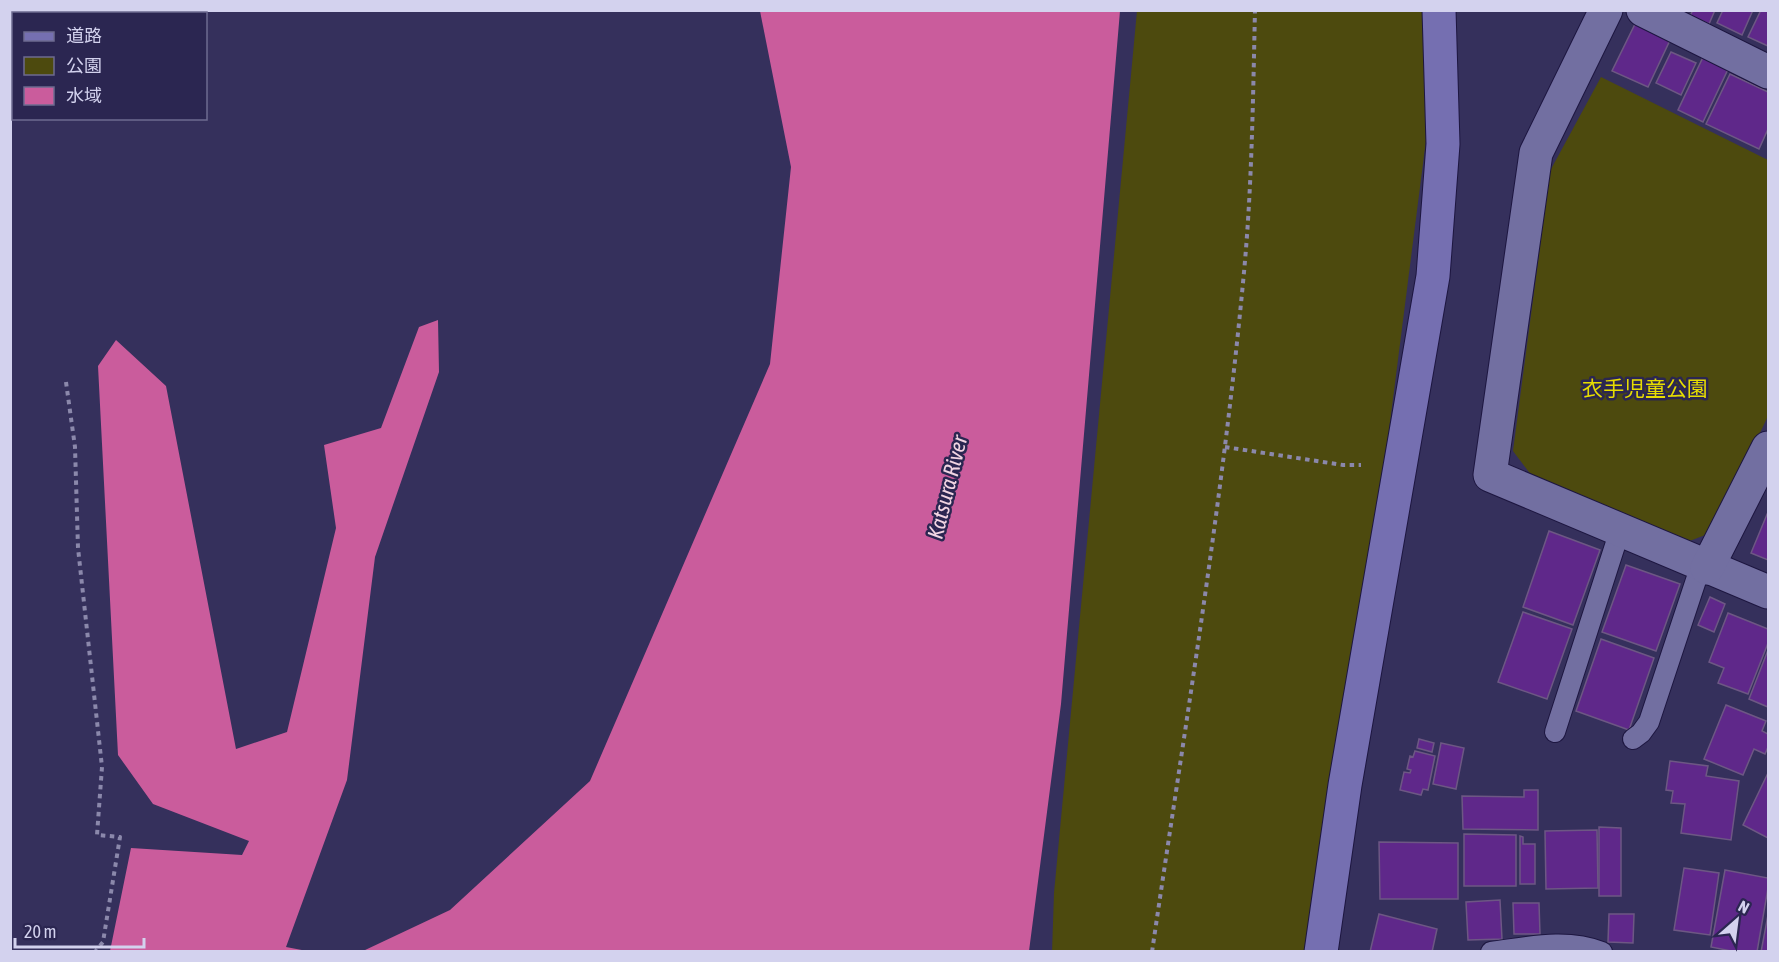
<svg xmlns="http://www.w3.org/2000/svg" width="1779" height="962" font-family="'Asap Condensed','Noto Sans JP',sans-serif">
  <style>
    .green { fill: #4d4a0e }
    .water { fill: #ca5c9c }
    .building { fill: #5f288a; stroke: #6d5784; stroke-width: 1.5 }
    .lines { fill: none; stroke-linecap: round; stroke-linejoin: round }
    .lane-casing { stroke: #1d1640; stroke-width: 22 }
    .street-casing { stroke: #1d1640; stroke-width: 35 }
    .secondary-casing { stroke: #1d1640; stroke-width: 35 }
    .path { stroke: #8b88ab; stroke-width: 4; stroke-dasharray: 4.5 4.5; stroke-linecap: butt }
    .lane { stroke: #726fa1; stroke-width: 20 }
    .street { stroke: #726fa1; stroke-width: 33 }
    .secondary { stroke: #756fb1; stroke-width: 33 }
    .labels { text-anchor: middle; stroke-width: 5; stroke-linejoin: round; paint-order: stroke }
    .park-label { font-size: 21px; fill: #e6dc01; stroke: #2b2651 }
    .water-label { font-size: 22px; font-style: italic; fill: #f2d5e3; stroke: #2b2651 }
  </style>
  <rect width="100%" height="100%" fill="#35305c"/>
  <!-- green -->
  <g class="green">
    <path d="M 1137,11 L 1423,11 L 1426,140 L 1389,430 L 1310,951 L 1052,952 L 1054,893 Z"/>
    <path d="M 1601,77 L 1768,160 L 1768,416 L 1713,532 L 1687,542 L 1538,484 L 1513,451 L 1550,171 Z"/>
  </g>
  <!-- water -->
  <g class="water">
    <path d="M 760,11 L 1120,11 L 1061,704 L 1029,951 L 363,951 L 450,910 L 590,781 L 770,364 L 791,167 Z"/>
    <path d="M 438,320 L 439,372 L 375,557 L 347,780 L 286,947 L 307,951 L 110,951 L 131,848 L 242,855 L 249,841 L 153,804 L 118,755 L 98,366 L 116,340 L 166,386 L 236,749 L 287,732 L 336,528 L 324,445 L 381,428 L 419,327 Z"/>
  </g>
  <!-- building -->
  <g class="building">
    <path d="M 1693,10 L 1715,10 L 1709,24 L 1690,16 Z"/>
    <path d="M 1723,10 L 1753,10 L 1742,35 L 1717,23 Z"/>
    <path d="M 1761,10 L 1768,10 L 1768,46 L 1748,37 Z"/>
    <path d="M 1636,22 L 1671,38 L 1648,87 L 1612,71 Z"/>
    <path d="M 1671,52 L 1696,63 L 1681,95 L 1656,83 Z"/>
    <path d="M 1705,53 L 1730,65 L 1703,122 L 1678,110 Z"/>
    <path d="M 1730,74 L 1768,92 L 1768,129 L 1759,149 L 1706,124 Z"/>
    <path d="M 1768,512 L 1768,560 L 1751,553 Z"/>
    <path d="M 1549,531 L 1600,550 L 1573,625 L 1523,607 Z"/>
    <path d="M 1626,565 L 1680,584 L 1656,651 L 1602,632 Z"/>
    <path d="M 1710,597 L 1725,604 L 1714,632 L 1698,625 Z"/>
    <path d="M 1523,612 L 1572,629 L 1547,699 L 1498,682 Z"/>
    <path d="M 1728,613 L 1768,629 L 1768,643 L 1748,694 L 1718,683 L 1724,668 L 1709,662 Z"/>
    <path d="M 1601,639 L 1654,658 L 1629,730 L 1576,711 Z"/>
    <path d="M 1768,650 L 1768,707 L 1749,699 Z"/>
    <path d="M 1726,705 L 1766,721 L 1762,731 L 1768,734 L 1768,747 L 1765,754 L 1754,749 L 1743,775 L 1704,759 Z"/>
    <path d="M 1419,739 L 1434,743 L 1432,752 L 1417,748 Z"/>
    <path d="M 1441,743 L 1464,748 L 1456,789 L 1433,784 Z"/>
    <path d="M 1415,751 L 1435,756 L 1428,790 L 1423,789 L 1421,795 L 1400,790 L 1404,772 L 1410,773 L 1411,770 L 1407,769 L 1410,756 L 1413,757 Z"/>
    <path d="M 1670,761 L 1708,766 L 1706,776 L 1739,781 L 1731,840 L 1681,833 L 1685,804 L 1671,803 L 1673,791 L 1666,790 Z"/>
    <path d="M 1768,773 L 1768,838 L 1743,825 Z"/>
    <path d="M 1524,790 L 1538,790 L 1538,830 L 1463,829 L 1462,796 L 1524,797 Z"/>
    <path d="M 1599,827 L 1621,828 L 1621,896 L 1599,896 Z"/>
    <path d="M 1597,830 L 1598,888 L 1546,889 L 1545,831 Z"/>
    <path d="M 1464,834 L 1516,835 L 1516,886 L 1464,886 Z"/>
    <path d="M 1520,836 L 1523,837 L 1523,844 L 1535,844 L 1535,884 L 1520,884 Z"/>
    <path d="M 1379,842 L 1458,843 L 1458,899 L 1380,899 Z"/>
    <path d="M 1684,868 L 1719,873 L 1710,935 L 1674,930 Z"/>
    <path d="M 1725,870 L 1768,878 L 1768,888 L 1757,952 L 1736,952 L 1711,947 Z"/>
    <path d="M 1500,900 L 1502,939 L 1468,940 L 1466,902 Z"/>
    <path d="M 1513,903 L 1539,903 L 1540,934 L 1514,934 Z"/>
    <path d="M 1379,914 L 1437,929 L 1432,952 L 1370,952 Z"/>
    <path d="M 1609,914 L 1634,914 L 1633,943 L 1608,942 Z"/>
    <path d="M 1768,915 L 1768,952 L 1761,952 Z"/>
  </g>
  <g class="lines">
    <defs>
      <g id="lane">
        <path d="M 1555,732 L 1620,530"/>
        <path d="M 1633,739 L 1641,733 L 1649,722 L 1701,565"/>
        <path d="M 1491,952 C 1529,947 1566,938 1602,952"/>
      </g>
      <g id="street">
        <path d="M 1606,10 L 1536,153 L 1490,475 L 1768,592"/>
        <path d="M 1643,10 L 1768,72"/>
        <path d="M 1707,568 L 1768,448"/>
      </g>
      <path id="secondary" d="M 1321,952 L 1345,785 L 1433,276 L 1443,144 L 1439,10"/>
    </defs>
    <!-- lane casing -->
    <use href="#lane" class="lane-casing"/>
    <!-- street casing -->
    <use href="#street" class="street-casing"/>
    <!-- secondary casing -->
    <use href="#secondary" class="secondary-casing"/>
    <!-- path -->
    <g class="path">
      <path d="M 66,382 L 75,447 L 78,548 L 102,767 L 97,835 L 120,837 L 103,942 L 95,952"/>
      <path d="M 1225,447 L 1343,465 L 1361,465"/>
      <path d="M 1152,952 C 1185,726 1223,500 1244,272 C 1252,186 1253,97 1255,10"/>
    </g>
    <!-- lane -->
    <use href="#lane" class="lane"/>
    <!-- street -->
    <use href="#street" class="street"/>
    <!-- secondary -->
    <use href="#secondary" class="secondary"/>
  </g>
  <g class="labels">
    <!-- park labels -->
    <g class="park-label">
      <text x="1645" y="396">衣手児童公園</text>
    </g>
    <!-- water labels -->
    <g class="water-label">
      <text transform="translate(947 487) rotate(-76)" y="8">Katsura River</text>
    </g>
  </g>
  <!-- border -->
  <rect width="1779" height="962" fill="none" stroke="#d3d2ee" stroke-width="24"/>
  <!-- legend -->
  <rect x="12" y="12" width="195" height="108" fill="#2b2651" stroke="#6e6b90" stroke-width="1.5"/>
  <rect x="24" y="32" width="30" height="9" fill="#756fb1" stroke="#6e6b90" stroke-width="1.5"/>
  <text x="66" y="42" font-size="18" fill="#d3d2ee">道路</text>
  <rect x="24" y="57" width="30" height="18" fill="#4d4a0e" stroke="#6e6b90" stroke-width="1.5"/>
  <text x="66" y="72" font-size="18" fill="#d3d2ee">公園</text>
  <rect x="24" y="87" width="30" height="18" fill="#ca5c9c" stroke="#6e6b90" stroke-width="1.5"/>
  <text x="66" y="102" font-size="18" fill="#d3d2ee">水域</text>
  <!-- north arrow -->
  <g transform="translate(1737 920) rotate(28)" stroke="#2b2651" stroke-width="4.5" paint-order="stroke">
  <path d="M0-4.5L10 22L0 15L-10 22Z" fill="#d3d2ee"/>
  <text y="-9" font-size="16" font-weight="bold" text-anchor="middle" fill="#d3d2ee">N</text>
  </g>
  <!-- scale -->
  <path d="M15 938v9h129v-9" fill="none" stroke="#d3d2ee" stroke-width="3"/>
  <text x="24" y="938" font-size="18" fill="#d3d2ee" stroke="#2b2651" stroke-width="4.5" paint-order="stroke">20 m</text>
</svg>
